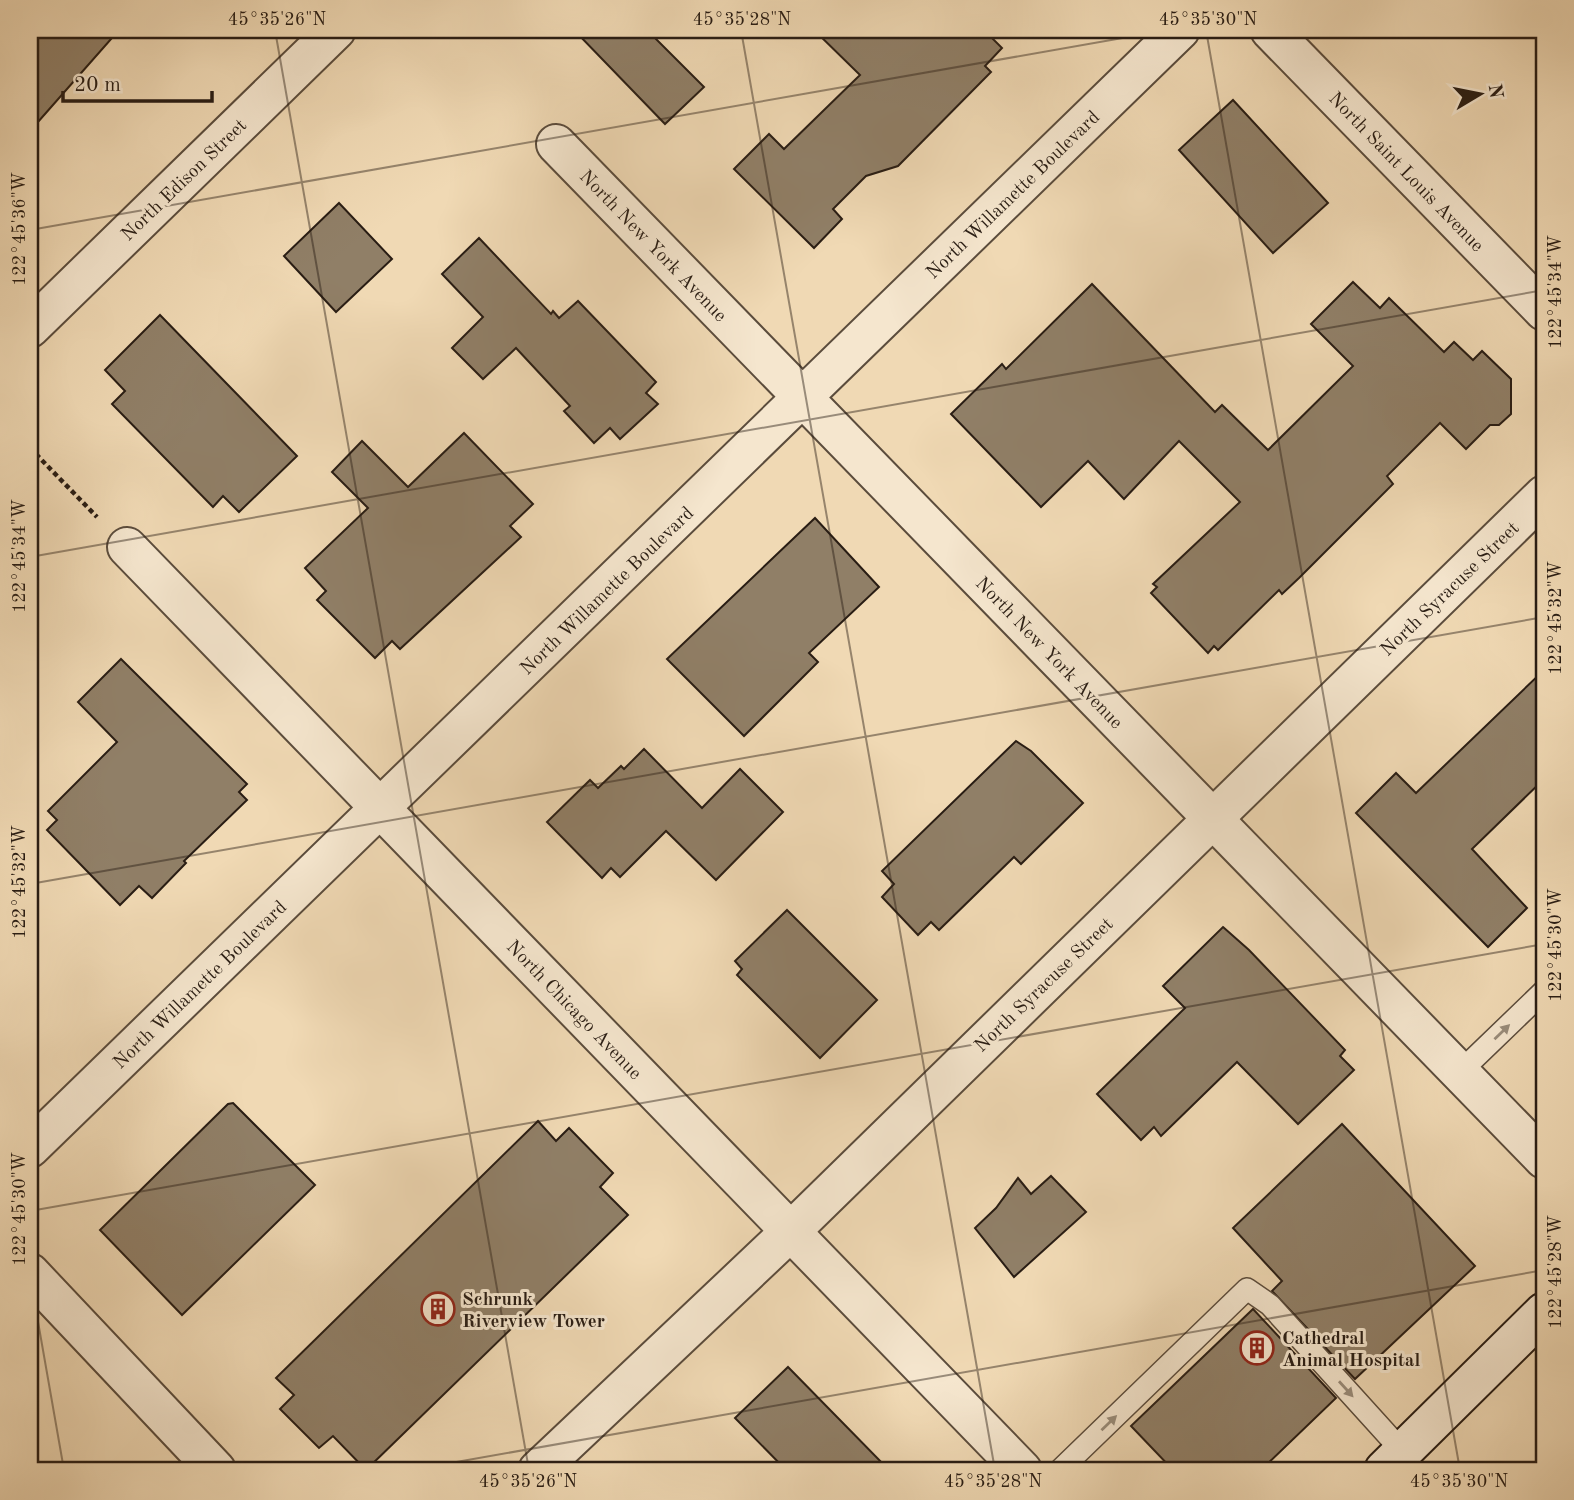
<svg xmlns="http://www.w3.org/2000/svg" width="1574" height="1500" font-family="'Old Standard TT',serif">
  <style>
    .building { fill: #907f67; stroke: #291d14; stroke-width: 2 }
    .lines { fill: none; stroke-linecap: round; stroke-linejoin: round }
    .service-casing { stroke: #5b4c3c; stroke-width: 24 }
    .minor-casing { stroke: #5b4c3c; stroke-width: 42 }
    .secondary-casing { stroke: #291d14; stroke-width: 42 }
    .path { stroke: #291d14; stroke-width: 4.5; stroke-dasharray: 5 3.5; stroke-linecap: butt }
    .service { stroke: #f5e6ce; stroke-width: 21 }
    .minor { stroke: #f5e6ce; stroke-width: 38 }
    .secondary { stroke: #f5e6ce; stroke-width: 38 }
    .oneway { fill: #998c7a }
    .ticks { fill: none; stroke: #291d14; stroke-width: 2; stroke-opacity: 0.45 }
    .labels { text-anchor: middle; stroke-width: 6; stroke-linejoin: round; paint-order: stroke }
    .street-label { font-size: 19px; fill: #291d14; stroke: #f5e6ce }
    .poi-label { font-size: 19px; font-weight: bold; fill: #291d14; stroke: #f5e6ce; text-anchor: start }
    .neatline { fill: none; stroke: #291d14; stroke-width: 2.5 }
    .ticks-label { font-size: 18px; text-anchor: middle; fill: #291d14 }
  </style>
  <rect width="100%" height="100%" fill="#f0d9b4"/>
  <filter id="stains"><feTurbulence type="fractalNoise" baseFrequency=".00286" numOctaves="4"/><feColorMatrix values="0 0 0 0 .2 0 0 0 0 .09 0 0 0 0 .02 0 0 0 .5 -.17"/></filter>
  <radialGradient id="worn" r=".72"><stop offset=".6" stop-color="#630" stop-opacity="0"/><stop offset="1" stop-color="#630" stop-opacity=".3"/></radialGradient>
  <!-- building -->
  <g class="building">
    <path d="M 30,30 L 119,30 L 30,131 Z"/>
    <path d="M 574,30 L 647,30 L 704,87 L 665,124 Z"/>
    <path d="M 814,30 L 984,30 L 1002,48 L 985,66 L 991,72 L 898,166 L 866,176 L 833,209 L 842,219 L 814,248 L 734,169 L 769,134 L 784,149 L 860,75 Z"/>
    <path d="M 1233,100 L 1328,203 L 1273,253 L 1179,150 Z"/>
    <path d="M 339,203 L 392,259 L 336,312 L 284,256 Z"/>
    <path d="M 479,238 L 551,314 L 553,311 L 559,318 L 578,301 L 656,382 L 646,393 L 658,404 L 620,439 L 610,428 L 594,443 L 564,411 L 570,406 L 516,348 L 483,379 L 452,348 L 483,317 L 442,274 Z"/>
    <path d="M 1353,282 L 1380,308 L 1389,298 L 1444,352 L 1454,342 L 1473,360 L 1482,351 L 1511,379 L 1511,414 L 1499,425 L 1490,425 L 1466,449 L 1440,423 L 1387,476 L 1393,484 L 1299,578 L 1282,594 L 1279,590 L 1218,650 L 1214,646 L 1208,653 L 1151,593 L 1157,587 L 1153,584 L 1240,502 L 1179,441 L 1124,499 L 1088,461 L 1041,507 L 951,414 L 1002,364 L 1006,369 L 1092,284 L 1215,412 L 1222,405 L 1268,450 L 1353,366 L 1311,324 Z"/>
    <path d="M 160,315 L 297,456 L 239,512 L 223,496 L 213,507 L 112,404 L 125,391 L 105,370 Z"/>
    <path d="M 464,433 L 533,504 L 510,526 L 521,537 L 400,649 L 392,641 L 375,658 L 317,600 L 326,591 L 305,568 L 368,508 L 332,472 L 362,441 L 408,487 Z"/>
    <path d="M 815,518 L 879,587 L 809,653 L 818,662 L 744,736 L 667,659 Z"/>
    <path d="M 121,659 L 247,784 L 239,792 L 247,800 L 184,861 L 186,863 L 152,898 L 139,886 L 120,905 L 47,830 L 57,820 L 48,811 L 117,742 L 78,702 Z"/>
    <path d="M 1544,670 L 1544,779 L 1472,849 L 1527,908 L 1488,947 L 1356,813 L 1396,773 L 1416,793 Z"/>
    <path d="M 1016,741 L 1031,751 L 1083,803 L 1021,864 L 1014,857 L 939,930 L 931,922 L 918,935 L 882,897 L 894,884 L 882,871 Z"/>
    <path d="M 644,749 L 702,808 L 740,769 L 783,812 L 716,880 L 666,831 L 620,877 L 611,868 L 602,878 L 547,822 L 590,780 L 598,788 L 621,766 L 624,769 Z"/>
    <path d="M 787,910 L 877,1000 L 820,1058 L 737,975 L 742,969 L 735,961 Z"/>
    <path d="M 1223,927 L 1249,950 L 1345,1050 L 1340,1056 L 1354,1070 L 1298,1124 L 1237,1062 L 1161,1136 L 1154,1127 L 1141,1140 L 1097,1094 L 1185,1008 L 1163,986 Z"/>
    <path d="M 233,1103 L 315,1185 L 182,1315 L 100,1230 L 228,1104 Z"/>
    <path d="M 538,1121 L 556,1141 L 569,1128 L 613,1173 L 600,1187 L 628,1215 L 366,1470 L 333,1436 L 319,1448 L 280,1409 L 294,1395 L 276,1378 Z"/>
    <path d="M 1342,1124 L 1475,1266 L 1355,1379 L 1272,1291 L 1282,1281 L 1233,1228 Z"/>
    <path d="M 1051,1176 L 1086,1212 L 1014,1277 L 975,1228 L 996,1208 L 1018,1178 L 1031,1194 Z"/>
    <path d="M 1253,1309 L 1336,1398 L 1261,1470 L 1173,1470 L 1131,1426 Z"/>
    <path d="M 788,1367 L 889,1470 L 786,1470 L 735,1418 Z"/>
  </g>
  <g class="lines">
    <defs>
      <g id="service">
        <path d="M 1460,1072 L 1544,991"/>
        <path d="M 1060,1470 L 1247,1289 L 1270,1305 L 1403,1452"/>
      </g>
      <g id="minor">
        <path d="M 1270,30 L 1544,311"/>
        <path d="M 556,144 L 1544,1159"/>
        <path d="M 30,328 L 336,30"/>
        <path d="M 127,547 L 1022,1470"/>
        <path d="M 30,1148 L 1180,30"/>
        <path d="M 30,1273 L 216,1470"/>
        <path d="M 538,1470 L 791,1231 L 1544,495"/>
      </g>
      <path id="secondary" d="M 1384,1470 L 1544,1312"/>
    </defs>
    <!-- service casing -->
    <use href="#service" class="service-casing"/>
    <!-- minor casing -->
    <use href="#minor" class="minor-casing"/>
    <!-- secondary casing -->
    <use href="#secondary" class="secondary-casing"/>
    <!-- path -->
    <path class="path" d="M 30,448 L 97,517"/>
    <!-- service -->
    <use href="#service" class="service"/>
    <!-- minor -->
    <use href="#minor" class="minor"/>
    <!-- secondary -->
    <use href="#secondary" class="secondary"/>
  </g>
  <!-- one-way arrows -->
  <defs><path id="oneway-solid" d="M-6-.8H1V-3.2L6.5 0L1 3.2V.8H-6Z" transform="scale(1.75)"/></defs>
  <g class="oneway">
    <use href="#oneway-solid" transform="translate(1502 1032) rotate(-44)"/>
    <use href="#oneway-solid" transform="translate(1346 1389) rotate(48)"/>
    <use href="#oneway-solid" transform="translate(1109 1423) rotate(-44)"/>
  </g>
  <!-- ticks -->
  <path class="ticks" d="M 275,30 L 529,1470M 741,30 L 995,1470M 1206,30 L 1460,1470M 30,230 L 1168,30M 30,557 L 1544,290M 30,884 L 1544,617M 30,1211 L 1544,944M 30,1276 L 64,1470M 411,1470 L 1544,1270"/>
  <!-- icons -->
  <defs>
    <symbol id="building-ring" viewBox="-11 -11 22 22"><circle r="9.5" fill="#f5e6ce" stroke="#8f2418" stroke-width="1.5"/><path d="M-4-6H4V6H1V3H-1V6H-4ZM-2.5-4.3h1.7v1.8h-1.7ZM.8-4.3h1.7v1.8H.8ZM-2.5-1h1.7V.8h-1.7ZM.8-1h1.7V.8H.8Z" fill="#8f2418"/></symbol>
  </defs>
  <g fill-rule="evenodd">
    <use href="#building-ring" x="419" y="1290" width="38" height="38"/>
    <use href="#building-ring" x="1238" y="1329" width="38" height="38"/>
  </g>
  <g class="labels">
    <!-- street labels -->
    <g class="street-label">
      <text transform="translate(1407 171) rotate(46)" y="7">North Saint Louis Avenue</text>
      <text transform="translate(183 179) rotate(-44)" y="7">North Edison Street</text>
      <text transform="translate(1012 194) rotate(-44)" y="7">North Willamette Boulevard</text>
      <text transform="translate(654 245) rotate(46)" y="7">North New York Avenue</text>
      <text transform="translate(1449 588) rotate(-44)" y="7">North Syracuse Street</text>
      <text transform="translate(606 590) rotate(-44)" y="7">North Willamette Boulevard</text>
      <text transform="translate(1050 652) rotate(46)" y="7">North New York Avenue</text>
      <text transform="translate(199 984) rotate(-44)" y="7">North Willamette Boulevard</text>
      <text transform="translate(1043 984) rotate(-44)" y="7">North Syracuse Street</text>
      <text transform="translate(575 1009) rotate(46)" y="7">North Chicago Avenue</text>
    </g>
    <!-- poi labels -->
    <g class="poi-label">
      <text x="462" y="1305">Schrunk<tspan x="462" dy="22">Riverview Tower</tspan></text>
      <text x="1282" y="1344">Cathedral<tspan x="1282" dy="22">Animal Hospital</tspan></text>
    </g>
  </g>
  <!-- margin -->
  <rect width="1574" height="1500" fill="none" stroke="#f0d9b4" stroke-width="77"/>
  <!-- north arrow -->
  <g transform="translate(1480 94) rotate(80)" stroke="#f5e6ce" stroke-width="5" paint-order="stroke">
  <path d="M0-5L12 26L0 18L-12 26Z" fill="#291d14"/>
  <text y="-10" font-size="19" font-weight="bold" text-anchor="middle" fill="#291d14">N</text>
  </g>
  <!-- scale -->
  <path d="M63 91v10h149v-10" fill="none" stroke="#291d14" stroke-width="3.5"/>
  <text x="74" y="91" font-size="21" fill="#291d14" stroke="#f5e6ce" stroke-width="5" paint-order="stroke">20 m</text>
  <rect x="38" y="38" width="1498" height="1424" class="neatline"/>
  <g class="ticks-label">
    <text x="277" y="25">45°35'26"N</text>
    <text x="742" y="25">45°35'28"N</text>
    <text x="1208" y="25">45°35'30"N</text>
    <text transform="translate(19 229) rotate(-90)" y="6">122°45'36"W</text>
    <text transform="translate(1555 292) rotate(-90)" y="6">122°45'34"W</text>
    <text transform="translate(19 556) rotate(-90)" y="6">122°45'34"W</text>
    <text transform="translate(1555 618) rotate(-90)" y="6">122°45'32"W</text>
    <text transform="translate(19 882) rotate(-90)" y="6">122°45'32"W</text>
    <text transform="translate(1555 945) rotate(-90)" y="6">122°45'30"W</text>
    <text transform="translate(19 1209) rotate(-90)" y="6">122°45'30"W</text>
    <text transform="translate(1555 1272) rotate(-90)" y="6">122°45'28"W</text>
    <text x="528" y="1487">45°35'26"N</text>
    <text x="993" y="1487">45°35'28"N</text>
    <text x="1459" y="1487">45°35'30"N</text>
  </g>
  <rect width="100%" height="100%" filter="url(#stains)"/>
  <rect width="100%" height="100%" fill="url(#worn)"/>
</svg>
